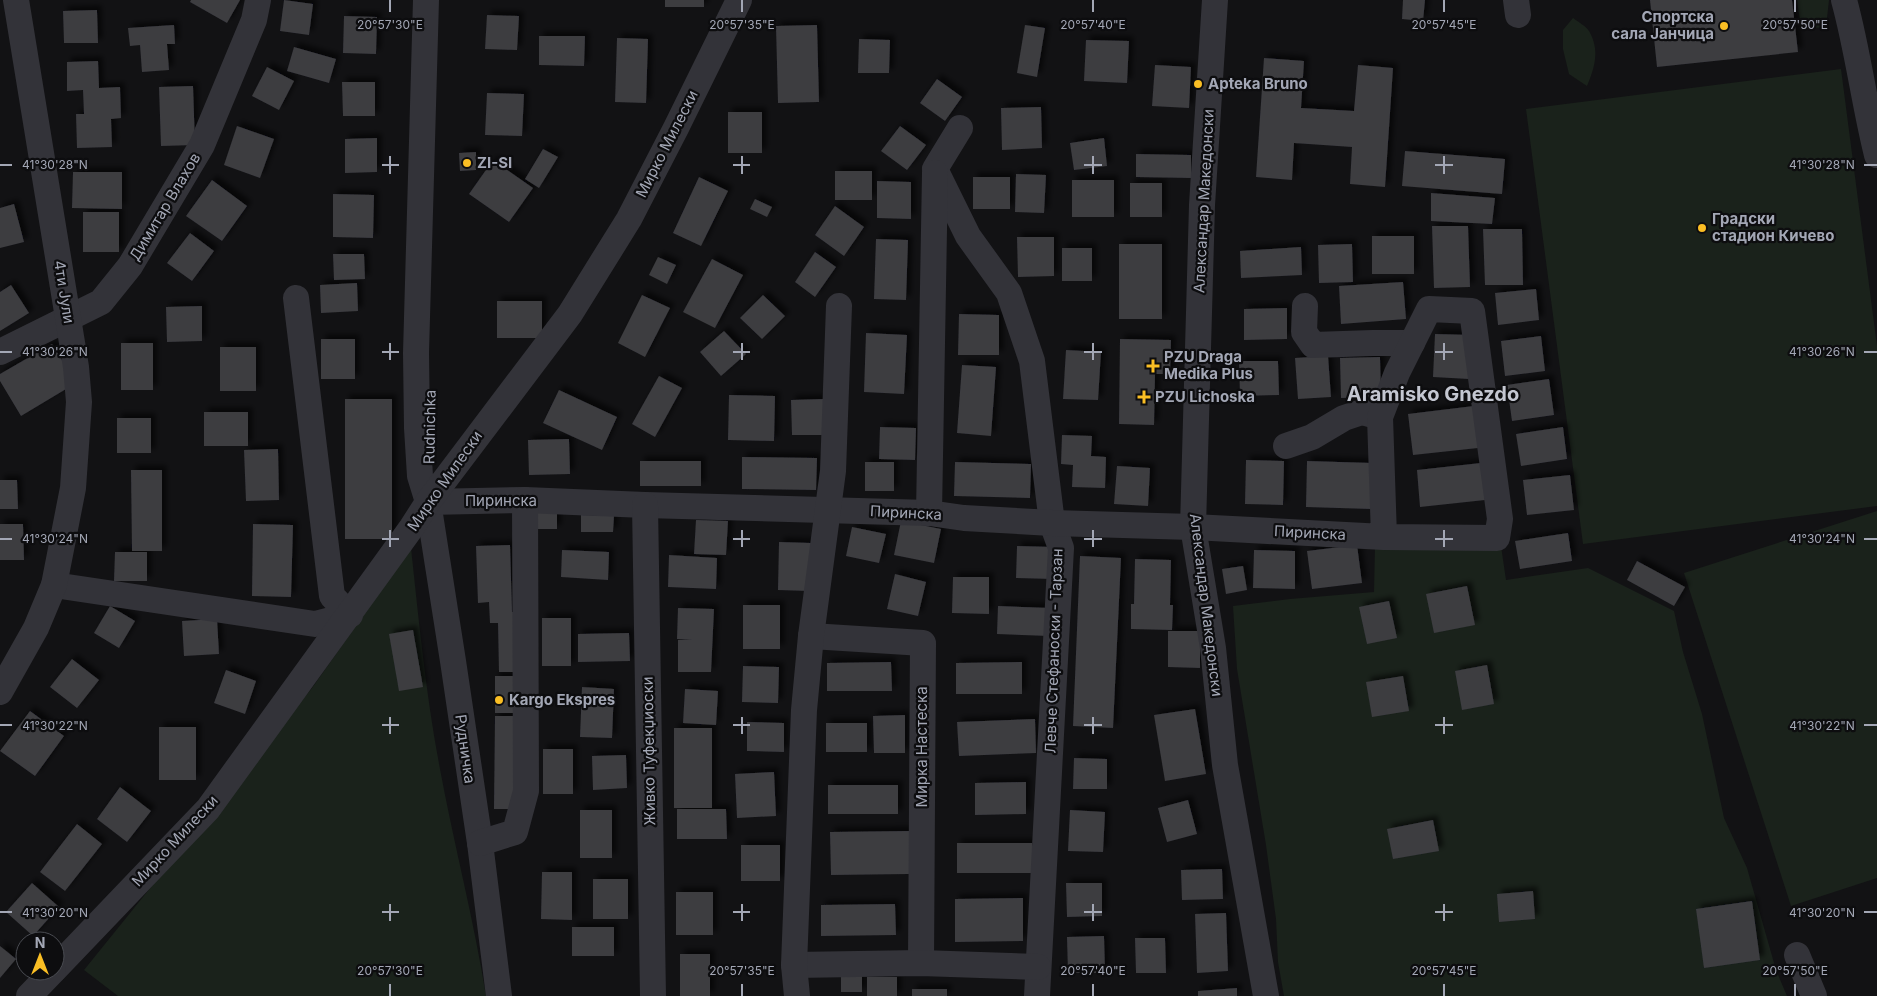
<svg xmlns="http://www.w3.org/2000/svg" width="1877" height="996" font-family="Inter,sans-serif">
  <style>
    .green { fill: #1a221b }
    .building { fill: #3c3c41; filter: url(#shadow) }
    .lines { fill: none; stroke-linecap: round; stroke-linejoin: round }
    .minor { stroke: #333339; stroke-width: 26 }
    .ticks { fill: none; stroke: #a3a7b5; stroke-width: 2 }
    .poi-dot { fill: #fabe24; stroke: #0d0d0f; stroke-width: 2 }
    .labels { text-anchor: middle; stroke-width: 4.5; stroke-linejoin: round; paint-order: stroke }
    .poi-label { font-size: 15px; font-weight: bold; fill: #a3a7b5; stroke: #0d0d0f; text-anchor: start }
    .street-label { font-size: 15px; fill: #a3a7b5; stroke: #0d0d0f }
    .district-label { font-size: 20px; font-weight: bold; fill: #c4c7d1; stroke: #0d0d0f }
    .ticks-label { font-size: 12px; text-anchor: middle; fill: #a3a7b5; stroke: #0d0d0f; stroke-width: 4.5; stroke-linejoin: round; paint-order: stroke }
  </style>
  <defs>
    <filter id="shadow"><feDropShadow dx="4.5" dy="-4.5" stdDeviation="2.5" flood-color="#0009"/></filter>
  </defs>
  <rect width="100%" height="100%" fill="#121214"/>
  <!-- green -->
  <g class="green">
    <path d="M 1797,0 L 1829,0 L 1826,27 L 1801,29 Z"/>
    <path d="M 1573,18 C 1578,22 1586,26 1589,31 C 1600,50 1595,67 1587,86 L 1569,74 L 1563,49 L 1563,30 Z"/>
    <path d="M 1841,69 L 1877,346 L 1877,506 L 1583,544 L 1526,109 Z"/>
    <path d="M 1877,511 L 1877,878 L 1791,906 L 1684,573 Z"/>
    <path d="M 1375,546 L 1501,546 L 1506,580 L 1588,568 L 1674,611 L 1683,652 L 1702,714 L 1724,818 L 1747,868 L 1776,970 L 1787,996 L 1284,996 L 1278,962 L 1276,919 L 1266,845 L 1237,669 L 1233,606 L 1290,599 L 1374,592 Z"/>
    <path d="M 411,548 C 419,622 426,696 440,769 C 454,845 474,920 486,996 L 118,996 L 84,970 L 312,688 Z"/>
  </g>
  <!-- building -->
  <g class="building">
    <path d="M 191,0 L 240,0 L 227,23 L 190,2 Z"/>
    <path d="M 284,0 L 313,4 L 309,35 L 280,31 Z"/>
    <rect x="665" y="0" width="39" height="7"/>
    <path d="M 1403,0 L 1425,0 L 1423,21 L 1402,19 Z"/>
    <path d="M 1650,0 L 1792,0 L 1798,52 L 1657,67 Z"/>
    <path d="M 97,10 L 98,43 L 64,43 L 63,11 Z"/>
    <path d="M 487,15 L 519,16 L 517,50 L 485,49 Z"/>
    <path d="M 344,16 L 377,17 L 376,54 L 343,53 Z"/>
    <path d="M 174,25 L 175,44 L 167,44 L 169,70 L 142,72 L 140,45 L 130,46 L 128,28 Z"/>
    <path d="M 817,25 L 819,102 L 778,103 L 776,26 Z"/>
    <path d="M 1025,25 L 1045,28 L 1037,77 L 1017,73 Z"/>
    <path d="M 539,36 L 585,36 L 584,66 L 539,65 Z"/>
    <path d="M 617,38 L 648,39 L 646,103 L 615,102 Z"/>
    <path d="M 859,39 L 890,40 L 889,73 L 858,73 Z"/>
    <path d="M 1086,40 L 1129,41 L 1127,83 L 1084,81 Z"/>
    <path d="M 294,47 L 336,59 L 329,83 L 287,71 Z"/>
    <path d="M 1264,58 L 1304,61 L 1301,108 L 1354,111 L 1358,65 L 1393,68 L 1385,187 L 1350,184 L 1352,147 L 1294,143 L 1292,180 L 1256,177 Z"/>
    <path d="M 98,61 L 99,88 L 120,87 L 121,118 L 111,119 L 112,147 L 77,148 L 76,114 L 84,114 L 83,90 L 67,91 L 67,62 Z"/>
    <path d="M 1155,65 L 1191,67 L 1189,108 L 1152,106 Z"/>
    <path d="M 267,67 L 294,81 L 279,110 L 252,96 Z"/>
    <path d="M 937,79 L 962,97 L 945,121 L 920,103 Z"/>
    <path d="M 342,82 L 375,82 L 375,116 L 343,116 Z"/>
    <path d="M 193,86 L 195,145 L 161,146 L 159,87 Z"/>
    <path d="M 487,93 L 524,94 L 522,136 L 485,135 Z"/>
    <path d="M 1041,107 L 1042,148 L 1002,150 L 1001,108 Z"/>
    <rect x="728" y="112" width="34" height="41"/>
    <path d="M 237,126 L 274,139 L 260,178 L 224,165 Z"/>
    <path d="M 900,126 L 926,145 L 907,170 L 881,151 Z"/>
    <path d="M 377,138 L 377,172 L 345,173 L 345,139 Z"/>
    <path d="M 1104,138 L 1107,166 L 1074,170 L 1070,143 Z"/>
    <path d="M 543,149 L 558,157 L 539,188 L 525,179 Z"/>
    <path d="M 1405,151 L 1505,159 L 1502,194 L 1402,186 Z"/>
    <path d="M 476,152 L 476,170 L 460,171 L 459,153 Z"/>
    <path d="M 1136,154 L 1191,155 L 1191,178 L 1136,177 Z"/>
    <path d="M 493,160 L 533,188 L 509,222 L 469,194 Z"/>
    <rect x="835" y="171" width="37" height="29"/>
    <path d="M 73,172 L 122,172 L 122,209 L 72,208 Z"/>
    <path d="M 1016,174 L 1046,175 L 1044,213 L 1015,212 Z"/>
    <path d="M 699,177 L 728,191 L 701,246 L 673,233 Z"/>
    <rect x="973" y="177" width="37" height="32"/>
    <path d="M 212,180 L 247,206 L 222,241 L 186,216 Z"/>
    <rect x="1072" y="180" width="42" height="37"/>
    <path d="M 877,181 L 911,182 L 911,219 L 877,218 Z"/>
    <rect x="1130" y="183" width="32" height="34"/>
    <path d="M 1431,193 L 1495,198 L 1492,224 L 1431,221 Z"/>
    <path d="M 333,194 L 374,195 L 373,238 L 333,237 Z"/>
    <path d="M 755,199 L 772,207 L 767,217 L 750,209 Z"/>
    <path d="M 14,204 L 24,242 L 0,248 L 0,208 Z"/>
    <path d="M 835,206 L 864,227 L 844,256 L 815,235 Z"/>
    <rect x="83" y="212" width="36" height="40"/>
    <path d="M 1432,226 L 1468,226 L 1470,287 L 1434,288 Z"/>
    <path d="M 1483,229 L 1522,229 L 1523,285 L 1485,285 Z"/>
    <path d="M 190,233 L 214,251 L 192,281 L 167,263 Z"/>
    <rect x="1372" y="236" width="42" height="38"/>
    <path d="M 1017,237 L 1054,237 L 1054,276 L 1018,277 Z"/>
    <path d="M 876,239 L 908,240 L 906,300 L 874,299 Z"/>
    <rect x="1119" y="244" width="43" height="75"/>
    <path d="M 1352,244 L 1353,282 L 1319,283 L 1318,245 Z"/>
    <path d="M 1301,247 L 1302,275 L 1241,278 L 1240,251 Z"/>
    <rect x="1062" y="248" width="30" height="33"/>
    <path d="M 815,252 L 836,267 L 815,297 L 795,282 Z"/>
    <path d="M 333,254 L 364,254 L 365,279 L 334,280 Z"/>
    <path d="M 658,257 L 676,265 L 667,284 L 649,275 Z"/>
    <path d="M 712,259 L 743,275 L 715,328 L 683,312 Z"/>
    <path d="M 1403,282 L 1406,319 L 1341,324 L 1339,286 Z"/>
    <path d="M 357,283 L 358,311 L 321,313 L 320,285 Z"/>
    <path d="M 11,285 L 29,313 L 0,331 L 0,292 Z"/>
    <path d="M 1536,289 L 1539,320 L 1498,325 L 1495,293 Z"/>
    <path d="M 642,295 L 670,308 L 645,357 L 618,343 Z"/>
    <path d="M 763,295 L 785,316 L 762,339 L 740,318 Z"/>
    <rect x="497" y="301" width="45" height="37"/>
    <path d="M 202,306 L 202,341 L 167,342 L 166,307 Z"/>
    <path d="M 1287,308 L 1287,339 L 1244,340 L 1244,309 Z"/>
    <path d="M 959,314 L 999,315 L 999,355 L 958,355 Z"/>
    <path d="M 724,331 L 746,354 L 721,376 L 700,352 Z"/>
    <path d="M 866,333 L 907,335 L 904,394 L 864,392 Z"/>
    <path d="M 1435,334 L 1471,335 L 1469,379 L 1433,377 Z"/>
    <path d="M 1541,336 L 1545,371 L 1505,376 L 1501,341 Z"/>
    <rect x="321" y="339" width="34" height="40"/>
    <path d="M 1120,339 L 1171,340 L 1170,374 L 1155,374 L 1154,425 L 1119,424 Z"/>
    <rect x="121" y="343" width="32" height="47"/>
    <path d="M 52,344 L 76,383 L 21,416 L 0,381 L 0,374 Z"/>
    <rect x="220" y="347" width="36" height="44"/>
    <path d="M 1066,350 L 1101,352 L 1098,400 L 1063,399 Z"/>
    <path d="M 1328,356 L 1331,397 L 1298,399 L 1295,358 Z"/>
    <path d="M 1380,357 L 1381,397 L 1341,398 L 1340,358 Z"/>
    <path d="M 1239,361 L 1278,361 L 1279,395 L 1240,396 Z"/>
    <path d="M 962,365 L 996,367 L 991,436 L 957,433 Z"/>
    <path d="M 659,376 L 682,388 L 655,437 L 632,424 Z"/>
    <path d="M 1549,379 L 1554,415 L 1512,421 L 1507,385 Z"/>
    <path d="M 559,390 L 617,417 L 602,450 L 543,423 Z"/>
    <path d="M 729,395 L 775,396 L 774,441 L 728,440 Z"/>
    <rect x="345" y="399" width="47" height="140"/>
    <path d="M 824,399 L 825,435 L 792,435 L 791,400 Z"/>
    <path d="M 1474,406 L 1478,448 L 1413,455 L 1408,414 Z"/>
    <rect x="204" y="412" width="44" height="34"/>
    <rect x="117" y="418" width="34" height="35"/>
    <path d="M 880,427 L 916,428 L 915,460 L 879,459 Z"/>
    <path d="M 1563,427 L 1567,459 L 1521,466 L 1516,434 Z"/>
    <path d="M 1062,435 L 1092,436 L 1091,456 L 1106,457 L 1105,488 L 1072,487 L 1073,465 L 1061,464 Z"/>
    <path d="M 569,439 L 570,474 L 529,475 L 528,440 Z"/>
    <path d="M 278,449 L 279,500 L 246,501 L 244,450 Z"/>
    <path d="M 742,457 L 817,458 L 816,490 L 742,489 Z"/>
    <path d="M 1246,460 L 1284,461 L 1283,505 L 1245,504 Z"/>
    <rect x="640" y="461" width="61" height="25"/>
    <path d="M 1307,461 L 1372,463 L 1371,509 L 1306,507 Z"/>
    <rect x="865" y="462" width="29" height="29"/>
    <path d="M 955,462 L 1031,464 L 1030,498 L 954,496 Z"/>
    <path d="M 1481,463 L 1485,500 L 1420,507 L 1417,470 Z"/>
    <path d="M 1117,466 L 1150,468 L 1148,506 L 1114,504 Z"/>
    <path d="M 131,470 L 162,470 L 162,551 L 132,551 Z"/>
    <path d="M 1570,475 L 1574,510 L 1527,515 L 1523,480 Z"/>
    <path d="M 0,480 L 17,480 L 18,509 L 0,509 Z"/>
    <path d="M 538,512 L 557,512 L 557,529 L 537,529 Z"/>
    <path d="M 581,515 L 614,516 L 613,532 L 581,532 Z"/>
    <path d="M 696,520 L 728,521 L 726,555 L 694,554 Z"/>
    <path d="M 901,521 L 941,529 L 934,563 L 894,555 Z"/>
    <path d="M 0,524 L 23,524 L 24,560 L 0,560 Z"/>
    <path d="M 253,524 L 293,525 L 291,597 L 252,596 Z"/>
    <path d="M 852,527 L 886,534 L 879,563 L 846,556 Z"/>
    <path d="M 1568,533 L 1572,561 L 1520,569 L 1515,541 Z"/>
    <path d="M 779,542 L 811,543 L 809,591 L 778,590 Z"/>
    <path d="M 510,545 L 512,612 L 519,612 L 521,672 L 499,672 L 498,623 L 490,623 L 489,602 L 478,603 L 476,546 Z"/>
    <path d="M 1357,545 L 1362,583 L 1312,589 L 1307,551 Z"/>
    <path d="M 1017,546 L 1054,547 L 1053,579 L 1016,578 Z"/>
    <path d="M 562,550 L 609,552 L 608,580 L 561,577 Z"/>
    <path d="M 1254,550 L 1295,551 L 1295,589 L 1253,588 Z"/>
    <path d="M 115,552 L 147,552 L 147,581 L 114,581 Z"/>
    <path d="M 669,555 L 717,558 L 716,589 L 668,587 Z"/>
    <path d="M 1080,556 L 1121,558 L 1113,728 L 1073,726 Z"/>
    <path d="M 1135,559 L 1171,560 L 1170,605 L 1173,605 L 1172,630 L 1131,629 L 1131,604 L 1134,604 Z"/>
    <path d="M 1637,561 L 1685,587 L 1674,606 L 1627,580 Z"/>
    <path d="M 1243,566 L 1247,590 L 1226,594 L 1222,569 Z"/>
    <path d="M 895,574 L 926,582 L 918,616 L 887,609 Z"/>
    <path d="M 953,577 L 989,577 L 989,614 L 952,613 Z"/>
    <path d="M 1467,586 L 1475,625 L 1434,633 L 1426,594 Z"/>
    <path d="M 1389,601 L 1397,638 L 1367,644 L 1359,607 Z"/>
    <rect x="743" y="605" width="37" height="44"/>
    <path d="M 110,606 L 135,621 L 119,648 L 94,633 Z"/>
    <path d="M 998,606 L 1050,608 L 1049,636 L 997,634 Z"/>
    <path d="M 678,608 L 714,609 L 711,672 L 678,672 L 678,640 L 692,640 L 677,639 Z"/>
    <rect x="542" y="618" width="29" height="48"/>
    <path d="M 217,619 L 219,654 L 184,656 L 182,621 Z"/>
    <path d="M 413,630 L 423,687 L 399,691 L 389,634 Z"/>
    <path d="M 1168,631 L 1200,631 L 1200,668 L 1168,667 Z"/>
    <path d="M 629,633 L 630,661 L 578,662 L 578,634 Z"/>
    <path d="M 72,659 L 99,680 L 77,708 L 50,687 Z"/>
    <path d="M 891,662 L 892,691 L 827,691 L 827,663 Z"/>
    <path d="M 1022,662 L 1022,694 L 956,694 L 956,663 Z"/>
    <path d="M 1487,665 L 1494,704 L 1462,710 L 1455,671 Z"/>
    <path d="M 743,666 L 779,667 L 778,703 L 742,702 Z"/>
    <path d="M 226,670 L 256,681 L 245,714 L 214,703 Z"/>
    <rect x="495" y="676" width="23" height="37"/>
    <path d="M 1403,676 L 1409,711 L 1372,717 L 1366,682 Z"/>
    <path d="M 582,687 L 614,689 L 612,738 L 580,737 Z"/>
    <path d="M 685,689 L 718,691 L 716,725 L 683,723 Z"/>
    <path d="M 1195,709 L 1206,774 L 1165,781 L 1154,715 Z"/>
    <path d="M 30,711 L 64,736 L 35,776 L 0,751 Z"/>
    <path d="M 905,715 L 905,753 L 874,753 L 873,716 Z"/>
    <path d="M 495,716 L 521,716 L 519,809 L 494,809 Z"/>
    <path d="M 1035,719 L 1036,753 L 959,756 L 957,722 Z"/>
    <path d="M 747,722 L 784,723 L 784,752 L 747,751 Z"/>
    <rect x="826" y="723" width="41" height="29"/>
    <rect x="159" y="727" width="37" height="53"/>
    <rect x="674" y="728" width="38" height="80"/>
    <rect x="543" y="749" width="30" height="45"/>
    <path d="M 626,755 L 627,788 L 593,790 L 592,756 Z"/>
    <path d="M 1074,758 L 1107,759 L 1107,789 L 1073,789 Z"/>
    <path d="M 774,772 L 776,816 L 737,818 L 735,774 Z"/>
    <path d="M 1026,782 L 1026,814 L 975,815 L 975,783 Z"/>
    <rect x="828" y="785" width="70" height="29"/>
    <path d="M 120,787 L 151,811 L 127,842 L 97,819 Z"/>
    <path d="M 1188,800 L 1197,834 L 1167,842 L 1158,808 Z"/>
    <path d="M 677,809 L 726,809 L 727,839 L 677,839 Z"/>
    <rect x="580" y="810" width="32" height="48"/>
    <path d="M 1070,810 L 1105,812 L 1103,852 L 1068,851 Z"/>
    <path d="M 1433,820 L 1439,851 L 1393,859 L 1387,829 Z"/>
    <path d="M 77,824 L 102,844 L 65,891 L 40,872 Z"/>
    <path d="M 909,831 L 909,874 L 831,875 L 830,832 Z"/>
    <rect x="957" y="843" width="75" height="30"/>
    <rect x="741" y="845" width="39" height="36"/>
    <path d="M 1222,869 L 1223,899 L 1182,900 L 1181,870 Z"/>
    <path d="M 542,872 L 572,872 L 572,920 L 541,919 Z"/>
    <rect x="593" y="879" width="35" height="40"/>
    <path d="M 32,883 L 59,907 L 33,936 L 6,912 Z"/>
    <path d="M 1066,883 L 1102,883 L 1102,916 L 1067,917 Z"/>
    <path d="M 1533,891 L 1535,919 L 1499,922 L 1497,894 Z"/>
    <rect x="676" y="892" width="37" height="43"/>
    <path d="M 1023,898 L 1023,941 L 955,942 L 955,899 Z"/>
    <path d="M 1752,901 L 1760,960 L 1704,968 L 1696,909 Z"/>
    <path d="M 895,904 L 896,935 L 821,936 L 821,905 Z"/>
    <path d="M 1226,913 L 1228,971 L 1197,973 L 1195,914 Z"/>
    <rect x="572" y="927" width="42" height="29"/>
    <path d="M 1104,936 L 1105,973 L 1068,973 L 1067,937 Z"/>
    <path d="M 1135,938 L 1165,938 L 1166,973 L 1136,973 Z"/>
    <path d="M 0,946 L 16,959 L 0,978 Z"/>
    <rect x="680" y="954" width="30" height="42"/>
    <rect x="841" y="973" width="21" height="19"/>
    <rect x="867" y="977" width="30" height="19"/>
    <path d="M 1237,988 L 1237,996 L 1198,996 L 1198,991 Z"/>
    <rect x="912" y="989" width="35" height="7"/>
  </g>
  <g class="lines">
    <!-- minor -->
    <g class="minor">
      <path d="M 426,0 L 416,353 L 417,428 L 420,476 L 428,502 L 453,661 L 480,843 L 499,996"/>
      <path d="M 1215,0 L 1202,205 L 1193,527 L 1213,648 L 1225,765 L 1266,996"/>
      <path d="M 1516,0 L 1518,15"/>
      <path d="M 1844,0 C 1858,51 1864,103 1877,155"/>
      <path d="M 960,128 L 935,169 L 968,236 L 1009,293 L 1032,361 L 1052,523 L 1061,548 L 1037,996"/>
      <path d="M 1305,306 L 1304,332 L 1313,345 L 1373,343 L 1412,343"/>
      <path d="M 0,352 L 101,302 L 130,266 L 202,145 L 254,20 L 258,0"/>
      <path d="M 1286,446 L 1312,437 L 1344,418 L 1362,412 L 1380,417"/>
      <path d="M 428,502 L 525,500 L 645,505 L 929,513 L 964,518 L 1052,523 L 1193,527 L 1384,537 L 1497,538 L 1500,519 L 1472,311 L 1429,309 L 1397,373 L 1380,417 L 1384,537"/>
      <path d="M 645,505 L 653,996"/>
      <path d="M 929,513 L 935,173"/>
      <path d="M 54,585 L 315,624 L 350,615 L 332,596 L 296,298"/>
      <path d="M 811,636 L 923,643 L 921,963"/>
      <path d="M 0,692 L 36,628 L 54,585 L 73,488 L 79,402 L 76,367 L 16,0"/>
      <path d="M 480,843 L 515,832 L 526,791 L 525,500"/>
      <path d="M 1797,955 L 1814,996"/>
      <path d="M 794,965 L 921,963 L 1038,967"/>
      <path d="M 55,969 L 208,809 L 412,527 L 428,502 L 570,314 L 629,219 L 676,128 L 739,0"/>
      <path d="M 29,996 L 53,971"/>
      <path d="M 797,996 L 794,965 L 804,710 L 811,636 L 833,471 L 839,306"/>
    </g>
  </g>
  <!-- ticks -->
  <path class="ticks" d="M 390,0 L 390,12M 742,0 L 742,12M 1093,0 L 1093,12M 1444,0 L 1444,12M 1795,0 L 1795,12M 390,156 L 390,174M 742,156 L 742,174M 1093,156 L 1093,174M 1444,156 L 1444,174M 0,165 L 12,165M 382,165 L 399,165M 733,165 L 750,165M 1084,165 L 1102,165M 1435,165 L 1453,165M 1864,165 L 1877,165M 390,343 L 390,360M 742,343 L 742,360M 1093,343 L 1093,360M 1444,343 L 1444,360M 0,352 L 12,352M 382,352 L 399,352M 733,352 L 750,352M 1084,352 L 1102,352M 1435,352 L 1453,352M 1864,352 L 1877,352M 390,530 L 390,547M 742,530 L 742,547M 1093,530 L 1093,547M 1444,530 L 1444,547M 0,539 L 12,539M 382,539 L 399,539M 733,539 L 750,539M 1084,539 L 1102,539M 1435,539 L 1453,539M 1864,539 L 1877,539M 390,717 L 390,734M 742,717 L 742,734M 1093,717 L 1093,734M 1444,717 L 1444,734M 0,725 L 12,725M 382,725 L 399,725M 733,725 L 750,725M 1084,725 L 1102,725M 1435,725 L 1453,725M 1864,725 L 1877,725M 390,904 L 390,921M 742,904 L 742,921M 1093,904 L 1093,921M 1444,904 L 1444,921M 0,912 L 12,912M 382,912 L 399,912M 733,912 L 750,912M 1084,912 L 1102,912M 1435,912 L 1453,912M 1864,912 L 1877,912M 390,984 L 390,996M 742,984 L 742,996M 1093,984 L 1093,996M 1444,984 L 1444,996M 1795,984 L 1795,996"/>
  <!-- markers -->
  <g class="poi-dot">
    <circle cx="1724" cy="26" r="5"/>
    <circle cx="1198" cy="84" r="5"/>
    <circle cx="467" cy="163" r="5"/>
    <circle cx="1702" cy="228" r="5"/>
    <path d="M1150.5 358.5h5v5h5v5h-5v5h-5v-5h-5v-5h5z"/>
    <path d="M1141.5 389.5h5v5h5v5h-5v5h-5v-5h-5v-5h5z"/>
    <circle cx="499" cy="700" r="5"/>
  </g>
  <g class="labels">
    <!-- poi labels -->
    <g class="poi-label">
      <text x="1714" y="22" text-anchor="end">Спортска<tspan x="1714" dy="17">сала Јанчица</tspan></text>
      <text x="1208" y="89">Apteka Bruno</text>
      <text x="477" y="168">ZI-SI</text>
      <text x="1712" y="224">Градски<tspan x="1712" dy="17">стадион Кичево</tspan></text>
      <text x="1164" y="362">PZU Draga<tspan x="1164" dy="17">Medika Plus</tspan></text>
      <text x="1155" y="402">PZU Lichoska</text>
      <text x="509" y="705">Kargo Ekspres</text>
    </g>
    <!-- street labels -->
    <g class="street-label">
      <text transform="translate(667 144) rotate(-63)" y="5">Мирко Милески</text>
      <text transform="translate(1204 201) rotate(-87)" y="5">Александар Македонски</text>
      <text transform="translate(165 207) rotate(-59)" y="5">Димитар Влахов</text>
      <text transform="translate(64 292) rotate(81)" y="5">4ти Јули</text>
      <text transform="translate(430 427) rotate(-89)" y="5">Rudnichka</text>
      <text transform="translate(445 481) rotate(-55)" y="5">Мирко Милески</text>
      <text x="501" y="506">Пиринска</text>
      <text transform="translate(906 513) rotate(3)" y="5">Пиринска</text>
      <text transform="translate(1310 533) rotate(3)" y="5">Пиринска</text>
      <text transform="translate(1206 605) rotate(83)" y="5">Александар Македонски</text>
      <text transform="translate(1054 651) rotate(-88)" y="5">Левче Стефаноски - Тарзан</text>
      <text transform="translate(922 747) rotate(-90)" y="5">Мирка Настеска</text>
      <text transform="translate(465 749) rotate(82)" y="5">Рудничка</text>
      <text transform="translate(649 751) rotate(-91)" y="5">Живко Туфекџиоски</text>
      <text transform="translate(175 841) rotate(-47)" y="5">Мирко Милески</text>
    </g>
    <!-- district labels -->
    <g class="district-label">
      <text x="1433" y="401">Aramisko Gnezdo</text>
    </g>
  </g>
  <g class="ticks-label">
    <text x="390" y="29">20°57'30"E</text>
    <text x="742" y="29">20°57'35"E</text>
    <text x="1093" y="29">20°57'40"E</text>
    <text x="1444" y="29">20°57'45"E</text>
    <text x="1795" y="29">20°57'50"E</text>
    <text x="55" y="169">41°30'28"N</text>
    <text x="1822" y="169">41°30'28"N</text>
    <text x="55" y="356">41°30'26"N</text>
    <text x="1822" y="356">41°30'26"N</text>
    <text x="55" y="543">41°30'24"N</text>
    <text x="1822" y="543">41°30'24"N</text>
    <text x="55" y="730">41°30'22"N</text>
    <text x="1822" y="730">41°30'22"N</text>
    <text x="55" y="917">41°30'20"N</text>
    <text x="1822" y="917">41°30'20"N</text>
    <text x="390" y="975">20°57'30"E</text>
    <text x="742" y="975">20°57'35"E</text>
    <text x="1093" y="975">20°57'40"E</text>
    <text x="1444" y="975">20°57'45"E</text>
    <text x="1795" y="975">20°57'50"E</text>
  </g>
  <!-- north arrow -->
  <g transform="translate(40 956)"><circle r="24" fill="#0d0d0f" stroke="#494b51"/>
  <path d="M0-4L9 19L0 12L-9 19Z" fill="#fabe24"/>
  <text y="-8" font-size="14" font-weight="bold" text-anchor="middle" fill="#a3a7b5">N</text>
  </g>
</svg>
